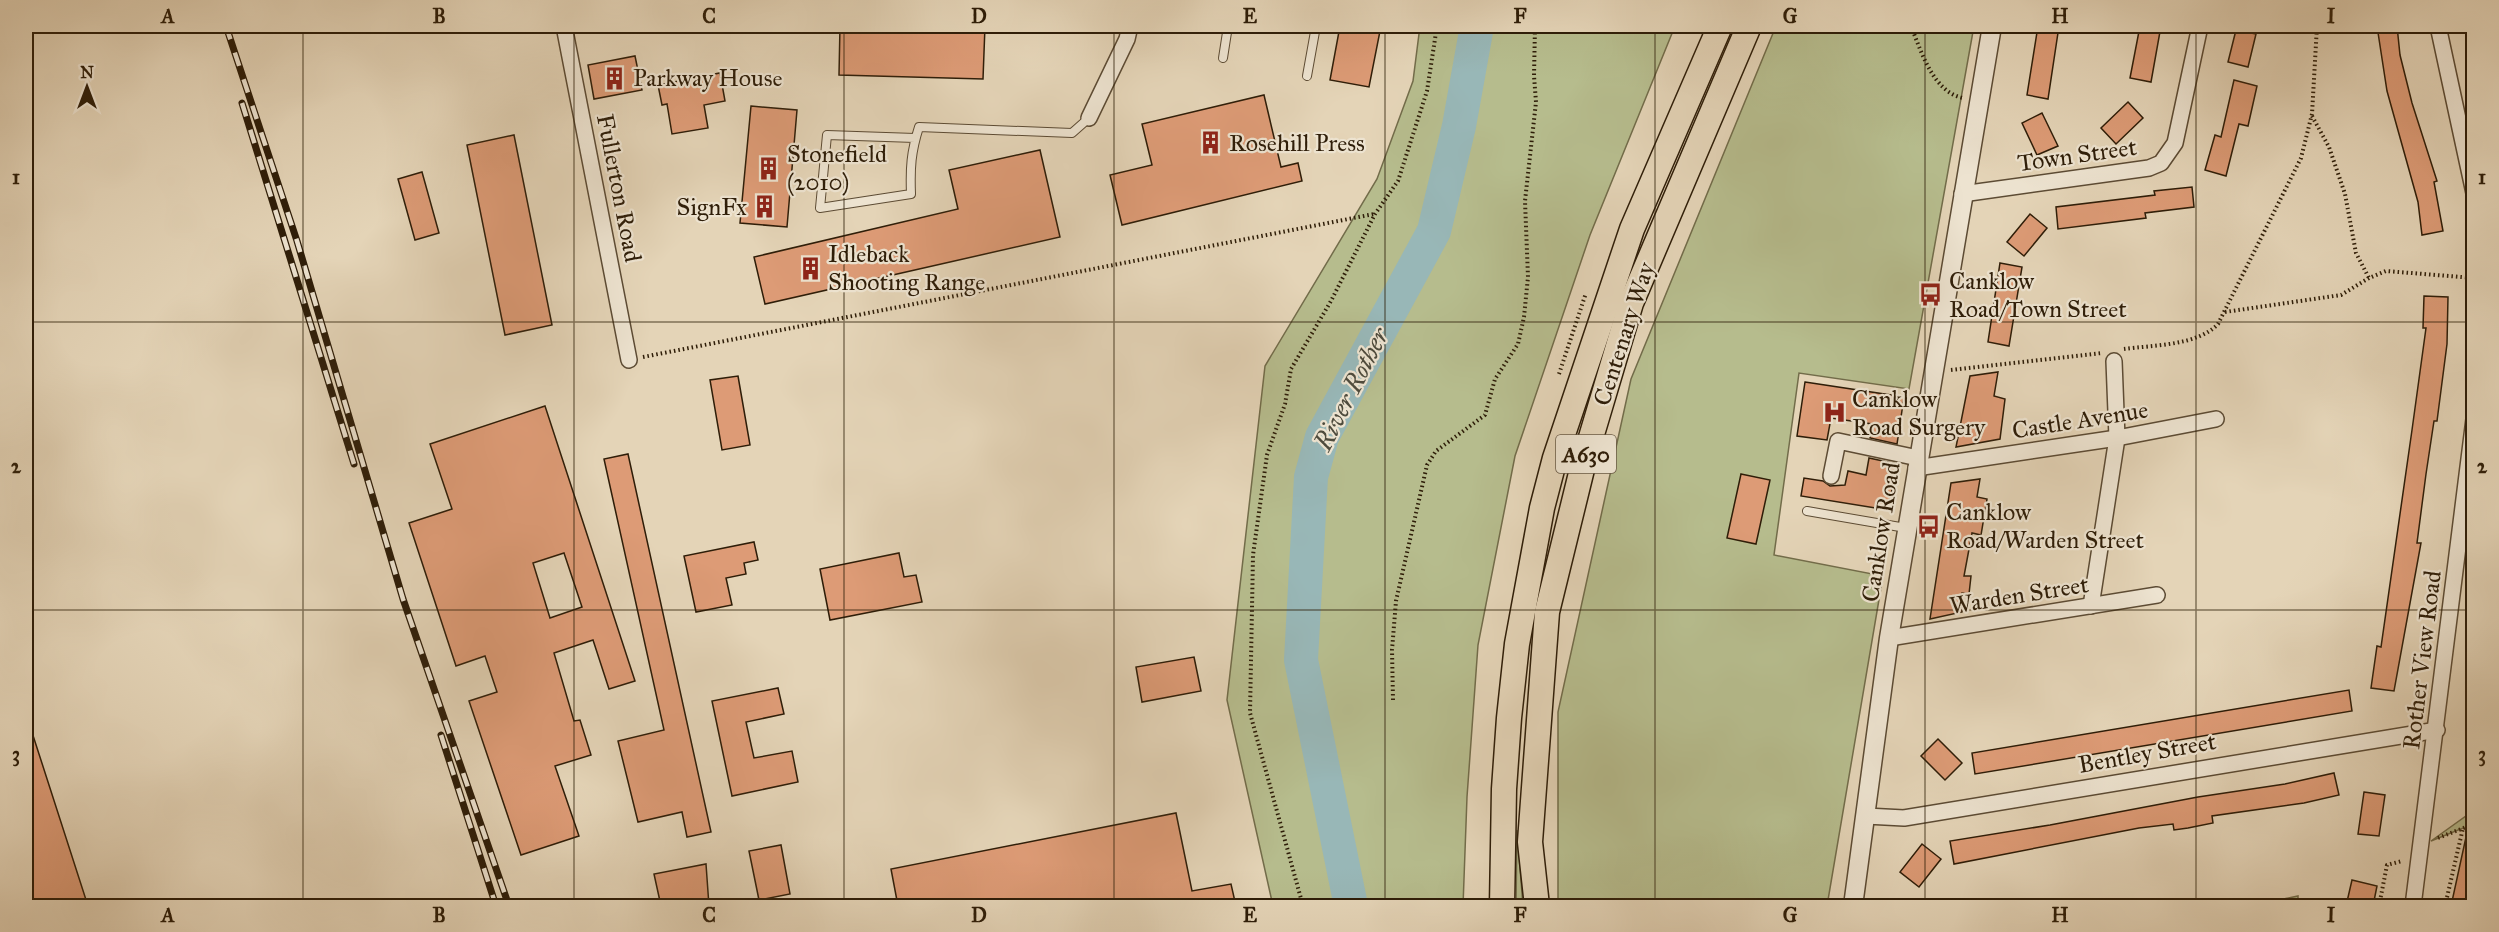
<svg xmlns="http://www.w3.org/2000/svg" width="2499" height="932" font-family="'IM FELL Great Primer',serif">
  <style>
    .green { fill: #b6bc8d; stroke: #726c4a; stroke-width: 1.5 }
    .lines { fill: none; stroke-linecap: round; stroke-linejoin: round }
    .river { stroke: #98b7b7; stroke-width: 34 }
    .building { fill: #dd9b76; stroke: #2e1d08; stroke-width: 1.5; fill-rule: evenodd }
    .service-casing { stroke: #5c4b34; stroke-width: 10 }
    .minor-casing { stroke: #5c4b34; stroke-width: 18 }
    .tertiary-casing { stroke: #5c4b34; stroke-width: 21 }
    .primary-casing { stroke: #2e1d08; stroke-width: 27 }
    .path { stroke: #2e1d08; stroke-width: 4; stroke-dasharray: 1.5 3; stroke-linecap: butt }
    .service { stroke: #ede3d0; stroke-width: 8 }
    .minor { stroke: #ede3d0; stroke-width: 15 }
    .tertiary { stroke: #ede3d0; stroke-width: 18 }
    .primary { stroke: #e4d4b7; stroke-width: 24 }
    .rail-casing { stroke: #2e1d08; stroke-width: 7 }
    .rail { stroke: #ede3d0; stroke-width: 4.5; stroke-dasharray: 14; stroke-linecap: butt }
    .grid { fill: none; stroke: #2e1d08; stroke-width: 1.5; stroke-opacity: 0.55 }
    .labels { text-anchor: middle; stroke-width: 4.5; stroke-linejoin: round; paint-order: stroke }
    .shield { fill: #ede3d0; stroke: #675844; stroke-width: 1.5 }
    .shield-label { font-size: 22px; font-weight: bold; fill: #2e1d08 }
    .poi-label { font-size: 24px; fill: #2e1d08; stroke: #ede3d0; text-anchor: start }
    .street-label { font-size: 24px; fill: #2e1d08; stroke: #ede3d0 }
    .water-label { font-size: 26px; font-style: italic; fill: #4e4b3d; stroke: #ede3d0 }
    .neatline { fill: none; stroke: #2e1d08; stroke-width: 2 }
    .grid-label { font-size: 20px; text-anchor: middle; font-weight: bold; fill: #2e1d08 }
  </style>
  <rect width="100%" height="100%" fill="#e4d4b7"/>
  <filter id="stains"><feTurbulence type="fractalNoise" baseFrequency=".00333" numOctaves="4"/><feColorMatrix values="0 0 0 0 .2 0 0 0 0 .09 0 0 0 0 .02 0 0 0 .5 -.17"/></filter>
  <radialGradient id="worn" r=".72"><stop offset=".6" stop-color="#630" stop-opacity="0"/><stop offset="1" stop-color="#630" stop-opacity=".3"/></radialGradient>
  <!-- green -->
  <g class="green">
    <path d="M 1420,26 L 1675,26 L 1590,235 L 1515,456 L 1478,645 L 1467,797 L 1463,906 L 1273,906 L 1227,700 L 1265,366 L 1377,179 L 1413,81 Z"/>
    <path d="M 1776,26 L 1974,26 L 1909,389 L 1799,373 L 1774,555 L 1883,576 L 1827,906 L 1558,906 L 1558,712 L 1631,379 Z"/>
    <path d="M 2473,811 L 2473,830 L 2463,828 L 2431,841 Z"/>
    <path d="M 1517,830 L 1523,906 L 1516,906 Z"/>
    <path d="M 2298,896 L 2298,906 L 2251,906 Z"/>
  </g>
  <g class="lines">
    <!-- river -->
    <path class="river" d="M 1351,906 L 1301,660 L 1311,477 L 1322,437 L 1434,231 L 1459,126 L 1477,26"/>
  </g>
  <!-- building -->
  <g class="building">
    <path d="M 840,26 L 985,26 L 983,79 L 839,75 Z"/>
    <path d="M 1340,26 L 1381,26 L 1369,87 L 1330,80 Z"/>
    <path d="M 2038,26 L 2059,26 L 2048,99 L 2027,95 Z"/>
    <path d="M 2140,26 L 2161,26 L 2151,82 L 2130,78 Z"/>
    <path d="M 2377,26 L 2397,26 L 2400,55 L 2412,103 L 2437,181 L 2434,182 L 2443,231 L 2422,235 L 2418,202 L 2387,91 Z"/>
    <path d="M 2236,30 L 2256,34 L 2248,67 L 2228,62 Z"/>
    <path d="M 635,56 L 642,90 L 594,99 L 588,65 Z"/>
    <path d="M 720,73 L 725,101 L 704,105 L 708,128 L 672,134 L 667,104 L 662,105 L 658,85 Z"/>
    <path d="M 2234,80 L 2257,86 L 2248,126 L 2239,124 L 2226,176 L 2205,170 L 2215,135 L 2221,137 Z"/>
    <path d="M 1264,95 L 1281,167 L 1298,163 L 1302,181 L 1122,225 L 1110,175 L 1152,165 L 1142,124 Z"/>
    <path d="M 2128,102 L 2143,118 L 2116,144 L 2101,128 Z"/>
    <path d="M 751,106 L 797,110 L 787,227 L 740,223 Z"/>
    <path d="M 2042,113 L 2058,146 L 2037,155 L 2022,123 Z"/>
    <path d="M 514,135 L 552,325 L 505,335 L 467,145 Z"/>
    <path d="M 1040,150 L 1060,237 L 765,304 L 754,257 L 958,209 L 949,170 Z"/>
    <path d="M 422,172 L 439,233 L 415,240 L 398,179 Z"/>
    <path d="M 2192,187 L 2194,207 L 2145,213 L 2146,218 L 2058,229 L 2056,207 L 2155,195 L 2154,191 Z"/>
    <path d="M 2030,214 L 2047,228 L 2024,256 L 2007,242 Z"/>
    <path d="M 2000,263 L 2022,267 L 2009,346 L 1988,342 Z"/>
    <path d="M 2424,296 L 2448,297 L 2447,344 L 2437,421 L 2434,421 L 2426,474 L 2417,543 L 2421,543 L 2394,691 L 2371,688 L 2377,646 L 2381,647 L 2412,430 L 2426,328 L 2423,328 Z"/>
    <path d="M 1998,372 L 1994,396 L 2005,399 L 2000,439 L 1956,447 L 1970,376 Z"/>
    <path d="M 738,376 L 750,445 L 722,450 L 710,380 Z"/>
    <path d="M 1805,382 L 1904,397 L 1897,444 L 1870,438 L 1872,424 L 1831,418 L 1827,440 L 1797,436 Z"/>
    <path d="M 545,406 L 635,681 L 609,689 L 593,640 L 554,653 L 574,721 L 580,720 L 591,755 L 555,766 L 579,836 L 521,855 L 469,701 L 497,692 L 485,656 L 456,666 L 409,523 L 452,509 L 430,444 ZM 564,553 L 582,607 L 550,618 L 533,563 Z"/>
    <path d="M 628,454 L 711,832 L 687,837 L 682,812 L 638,822 L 618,741 L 664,730 L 604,459 Z"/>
    <path d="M 1869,458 L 1897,464 L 1888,510 L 1801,496 L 1804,478 L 1823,481 L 1830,486 L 1845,485 L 1848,471 L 1866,475 Z"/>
    <path d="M 1741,474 L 1770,480 L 1756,544 L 1727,538 Z"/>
    <path d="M 1980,479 L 1977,497 L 1987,499 L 1981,535 L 1972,533 L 1964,576 L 1971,576 L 1969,594 L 1962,593 L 1962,612 L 1930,619 L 1951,483 Z"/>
    <path d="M 754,542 L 758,560 L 744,563 L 746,574 L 726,578 L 732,605 L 696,612 L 684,556 Z"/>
    <path d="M 899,553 L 904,577 L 916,575 L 922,602 L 830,620 L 820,569 Z"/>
    <path d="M 1194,657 L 1201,691 L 1142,702 L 1136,667 Z"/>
    <path d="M 778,688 L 784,714 L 746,722 L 754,758 L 792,751 L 798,782 L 732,796 L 712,701 Z"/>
    <path d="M 2349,690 L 2352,711 L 1975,774 L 1972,753 Z"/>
    <path d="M 26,723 L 29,723 L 88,906 L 26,906 Z"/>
    <path d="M 1938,739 L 1962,763 L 1945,780 L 1921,756 Z"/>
    <path d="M 2334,773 L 2339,795 L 2304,803 L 2212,816 L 2213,823 L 2188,828 L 2174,830 L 2173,824 L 2139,828 L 1954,864 L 1950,841 L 2050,825 L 2198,797 L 2285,784 Z"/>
    <path d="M 2364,792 L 2385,795 L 2379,836 L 2358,834 Z"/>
    <path d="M 1176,813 L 1192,891 L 1231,884 L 1236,906 L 1126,906 L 1125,899 L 1088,906 L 898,906 L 891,869 Z"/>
    <path d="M 2466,837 L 2474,838 L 2474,906 L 2451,906 Z"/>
    <path d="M 1922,844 L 1941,859 L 1919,887 L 1900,872 Z"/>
    <path d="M 781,845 L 790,894 L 759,900 L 749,851 Z"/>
    <path d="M 706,864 L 709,906 L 661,906 L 654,874 Z"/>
    <path d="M 2352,880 L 2377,886 L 2373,906 L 2346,906 Z"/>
  </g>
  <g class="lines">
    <defs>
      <g id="service">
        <path d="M 1223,58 L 1228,26"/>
        <path d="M 1307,76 L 1316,26"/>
        <path d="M 915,138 L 827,135 L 820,208 L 911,194 C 910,168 911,152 919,127 L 1072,133 L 1089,118"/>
        <path d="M 1807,511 L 1906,528"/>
      </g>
      <g id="minor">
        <path d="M 564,26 L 629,360"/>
        <path d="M 2438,26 L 2474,193"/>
        <path d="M 1089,118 L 1127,39 L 1130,26"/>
        <path d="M 1962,194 L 2149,168 L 2161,163 L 2175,143 L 2200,26"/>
        <path d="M 1916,468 L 2117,438 L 2216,419"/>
        <path d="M 1831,476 L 1838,441 L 1918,458"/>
        <path d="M 2091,606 L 2117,438 L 2114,361"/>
        <path d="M 1889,638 L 2157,595"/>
        <path d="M 1866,816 L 1904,818 L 2437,730"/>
        <path d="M 2413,906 L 2474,419"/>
      </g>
      <path id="tertiary" d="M 1853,906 L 1889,638 L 1992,26"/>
      <g id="primary">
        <path d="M 1502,906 L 1504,789 L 1509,718 L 1517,644 L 1542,508 L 1555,458 L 1632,229 L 1720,26"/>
        <path d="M 1537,906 L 1530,842 L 1547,612 L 1584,461 L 1631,303 L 1749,26"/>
      </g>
    </defs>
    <!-- service casing -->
    <use href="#service" class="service-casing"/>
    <!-- minor casing -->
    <use href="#minor" class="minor-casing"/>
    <!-- tertiary casing -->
    <use href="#tertiary" class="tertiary-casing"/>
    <!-- primary casing -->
    <use href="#primary" class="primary-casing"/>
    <!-- path -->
    <g class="path">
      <path d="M 1911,26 C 1921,51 1933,92 1963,98"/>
      <path d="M 2312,116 L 2329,147 L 2345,194 L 2356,253 L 2369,278"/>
      <path d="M 2225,312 L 2341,295 L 2369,278 L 2386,271 L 2474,278"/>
      <path d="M 2124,349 C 2153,345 2197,346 2218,324 L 2301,158 L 2312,114 L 2317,26"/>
      <path d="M 643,357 L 1374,214"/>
      <path d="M 1951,370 L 2102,353"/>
      <path d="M 1559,374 L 1586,293"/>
      <path d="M 1393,700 L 1392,650 L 1396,601 L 1427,465 L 1436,451 L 1485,415 L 1495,379 L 1518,344 L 1524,317 L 1528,277 L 1525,201 L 1536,102 L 1534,76 L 1535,26"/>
      <path d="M 2438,838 L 2474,824"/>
      <path d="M 1303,906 L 1250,713 L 1253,555 L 1267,455 L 1285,404 L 1291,369 L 1331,301 L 1375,214 L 1398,181 L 1427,91 L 1437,26"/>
      <path d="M 2379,906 L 2387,865 L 2402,861"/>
      <path d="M 2445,906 L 2463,828"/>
    </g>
    <!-- service -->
    <use href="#service" class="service"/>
    <!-- minor -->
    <use href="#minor" class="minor"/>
    <!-- tertiary -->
    <use href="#tertiary" class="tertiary"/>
    <!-- primary -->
    <use href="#primary" class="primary"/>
    <defs>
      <g id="rail">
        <path d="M 226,26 L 297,241 L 403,599 L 509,906"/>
        <path d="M 242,103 L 354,464"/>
        <path d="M 441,735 L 496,906"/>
      </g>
    </defs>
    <!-- rail casing -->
    <use href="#rail" class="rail-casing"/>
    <!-- rail -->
    <use href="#rail" class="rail"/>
  </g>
  <!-- grid -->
  <path class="grid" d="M 303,26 L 303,906M 574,26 L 574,906M 844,26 L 844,906M 1114,26 L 1114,906M 1385,26 L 1385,906M 1655,26 L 1655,906M 1925,26 L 1925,906M 2196,26 L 2196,906M 26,322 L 2474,322M 26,610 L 2474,610"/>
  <!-- icons -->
  <defs>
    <symbol id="building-bare" viewBox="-9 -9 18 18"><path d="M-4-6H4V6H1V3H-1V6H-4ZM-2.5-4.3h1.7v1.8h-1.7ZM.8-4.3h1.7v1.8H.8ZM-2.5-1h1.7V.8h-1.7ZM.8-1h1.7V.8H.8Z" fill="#8f2418" stroke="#ede3d0" stroke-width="2.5" paint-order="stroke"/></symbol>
    <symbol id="bus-bare" viewBox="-9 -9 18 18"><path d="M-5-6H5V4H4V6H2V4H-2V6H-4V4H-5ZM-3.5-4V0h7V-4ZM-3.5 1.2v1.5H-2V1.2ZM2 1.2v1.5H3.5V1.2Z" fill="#8f2418" stroke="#ede3d0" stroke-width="2.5" paint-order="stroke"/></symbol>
    <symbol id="hospital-bare" viewBox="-9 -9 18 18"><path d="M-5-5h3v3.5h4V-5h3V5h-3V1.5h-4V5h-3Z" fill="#8f2418" stroke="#ede3d0" stroke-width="2.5" paint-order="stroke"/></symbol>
  </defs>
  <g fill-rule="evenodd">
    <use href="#building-bare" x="598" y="62" width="33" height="33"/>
    <use href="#building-bare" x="1194" y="126" width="33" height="33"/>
    <use href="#building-bare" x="752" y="152" width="33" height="33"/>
    <use href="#building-bare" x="748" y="190" width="33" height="33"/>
    <use href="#building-bare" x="794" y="252" width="33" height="33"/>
    <use href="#bus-bare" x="1914" y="278" width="33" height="33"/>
    <use href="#hospital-bare" x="1818" y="396" width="33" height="33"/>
    <use href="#bus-bare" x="1912" y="510" width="33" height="33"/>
  </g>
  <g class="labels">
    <!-- shield labels -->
    <rect class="shield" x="1556" y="435" width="60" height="38" rx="4.5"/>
    <g class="shield-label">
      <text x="1586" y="462">A630</text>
    </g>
    <!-- poi labels -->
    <g class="poi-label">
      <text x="633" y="86">Parkway House</text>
      <text x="1229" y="151">Rosehill Press</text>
      <text x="787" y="162">Stonefield<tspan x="787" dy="28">(2010)</tspan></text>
      <text x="747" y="215" text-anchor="end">SignFx</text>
      <text x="828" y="262">Idleback<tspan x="828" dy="28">Shooting Range</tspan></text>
      <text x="1949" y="289">Canklow<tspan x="1949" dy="28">Road/Town Street</tspan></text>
      <text x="1852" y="407">Canklow<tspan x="1852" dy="28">Road Surgery</tspan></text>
      <text x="1946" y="520">Canklow<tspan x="1946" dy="28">Road/Warden Street</tspan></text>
    </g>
    <!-- street labels -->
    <g class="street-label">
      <text transform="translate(2077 155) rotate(-8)" y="8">Town Street</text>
      <text transform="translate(619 188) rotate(79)" y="8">Fullerton Road</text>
      <text transform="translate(1624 334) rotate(-72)" y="8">Centenary Way</text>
      <text transform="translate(2080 420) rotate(-9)" y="8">Castle Avenue</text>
      <text transform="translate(1881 532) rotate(-81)" y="8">Canklow Road</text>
      <text transform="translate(2019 595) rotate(-9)" y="8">Warden Street</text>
      <text transform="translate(2422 660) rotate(-83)" y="8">Rother View Road</text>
      <text transform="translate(2147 753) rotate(-10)" y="8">Bentley Street</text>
    </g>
    <!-- water labels -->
    <g class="water-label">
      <text transform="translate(1351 389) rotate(-63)" y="9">River Rother</text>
    </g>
  </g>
  <!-- margin -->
  <rect width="2499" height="932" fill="none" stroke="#e4d4b7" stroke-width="66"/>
  <!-- north arrow -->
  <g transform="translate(87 87)" stroke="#ede3d0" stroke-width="4.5" paint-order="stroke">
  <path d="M0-4.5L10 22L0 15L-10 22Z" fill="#2e1d08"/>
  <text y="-9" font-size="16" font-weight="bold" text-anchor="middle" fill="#2e1d08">N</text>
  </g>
  <rect x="33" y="33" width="2433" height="866" class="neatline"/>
  <g class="grid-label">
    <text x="168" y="23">A</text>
    <text x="439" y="23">B</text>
    <text x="709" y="23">C</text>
    <text x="979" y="23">D</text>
    <text x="1250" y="23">E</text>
    <text x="1520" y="23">F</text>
    <text x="1790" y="23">G</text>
    <text x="2060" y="23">H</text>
    <text x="2331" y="23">I</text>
    <text x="16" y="184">1</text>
    <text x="2482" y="184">1</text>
    <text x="16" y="473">2</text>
    <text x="2482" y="473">2</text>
    <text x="16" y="761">3</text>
    <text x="2482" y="761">3</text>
    <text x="168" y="922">A</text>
    <text x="439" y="922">B</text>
    <text x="709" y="922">C</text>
    <text x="979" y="922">D</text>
    <text x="1250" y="922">E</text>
    <text x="1520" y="922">F</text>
    <text x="1790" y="922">G</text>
    <text x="2060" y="922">H</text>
    <text x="2331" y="922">I</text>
  </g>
  <rect width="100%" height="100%" filter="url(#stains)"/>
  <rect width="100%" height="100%" fill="url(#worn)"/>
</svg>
